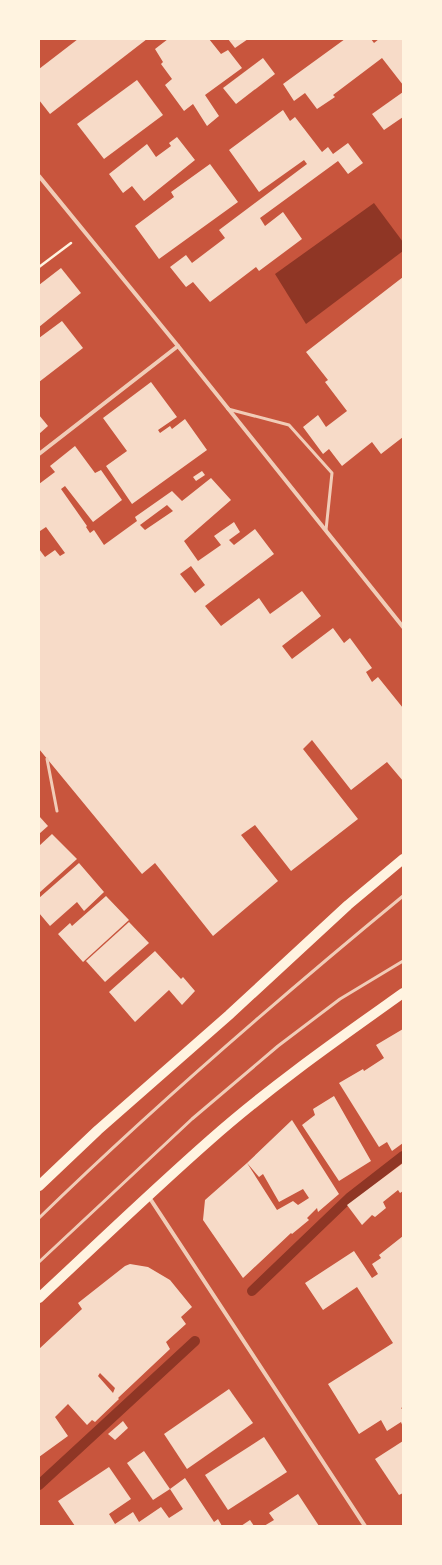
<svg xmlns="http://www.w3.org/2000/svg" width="442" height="1565" font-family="'Work Sans',sans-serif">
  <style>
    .water { fill: #8f3625 }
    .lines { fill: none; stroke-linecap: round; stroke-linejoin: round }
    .stream { stroke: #8f3625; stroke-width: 10 }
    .building { fill: #f7dbc8; fill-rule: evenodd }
    .path { stroke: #fff3e0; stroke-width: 2.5 }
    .service { stroke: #f1ccb7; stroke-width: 3 }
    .minor { stroke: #f1ccb7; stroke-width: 4 }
    .primary { stroke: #fff3e0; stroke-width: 10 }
  </style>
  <rect width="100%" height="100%" fill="#c8553d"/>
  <!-- water -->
  <path class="water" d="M 374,203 L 403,242 L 403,251 L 306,324 L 275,274 Z"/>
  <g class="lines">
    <!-- stream -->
    <g class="stream">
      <path d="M 252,1291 L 349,1198 L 403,1156"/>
      <path d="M 39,1485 L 195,1341"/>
    </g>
  </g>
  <!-- building -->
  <g class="building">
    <path d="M 78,39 L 147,39 L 50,114 L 39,100 L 39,69 Z"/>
    <path d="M 168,39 L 209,39 L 221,54 L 228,50 L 242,68 L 205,95 L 219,116 L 207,126 L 193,104 L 184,111 L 165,85 L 172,79 L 161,64 L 163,62 L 155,49 Z"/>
    <path d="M 228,39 L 248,39 L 235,48 Z"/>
    <path d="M 345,39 L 371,39 L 374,43 L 379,39 L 403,39 L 403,85 L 382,58 L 333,95 L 335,97 L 317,109 L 305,93 L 294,101 L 283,84 Z"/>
    <path d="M 263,58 L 275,74 L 236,104 L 223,88 Z"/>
    <path d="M 137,80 L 163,115 L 104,159 L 77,124 Z"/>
    <path d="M 403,92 L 403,117 L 384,130 L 372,114 Z"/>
    <path d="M 283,110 L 290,121 L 295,117 L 322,152 L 328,147 L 333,154 L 348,143 L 363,163 L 348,174 L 338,161 L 260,218 L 265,226 L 283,212 L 302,239 L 259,271 L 256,267 L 210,302 L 193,282 L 186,287 L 170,267 L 186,255 L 192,263 L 225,238 L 219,230 L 307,164 L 304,160 L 259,192 L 229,150 Z"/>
    <path d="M 177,137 L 195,160 L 144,201 L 132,186 L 123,193 L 109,174 L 147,144 L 156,157 L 171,146 L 169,143 Z"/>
    <path d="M 210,164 L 238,202 L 159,259 L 135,226 L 174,197 L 171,192 Z"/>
    <path d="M 61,268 L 81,293 L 39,327 L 39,285 Z"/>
    <path d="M 403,277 L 403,437 L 381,454 L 372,442 L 342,466 L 329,449 L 323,454 L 303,427 L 318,415 L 326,427 L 347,411 L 325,382 L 328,380 L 306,352 Z"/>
    <path d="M 62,321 L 83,348 L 39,382 L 39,338 Z"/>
    <path d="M 151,382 L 177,417 L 158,430 L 160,433 L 170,426 L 172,429 L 185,419 L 207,450 L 132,504 L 106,466 L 127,451 L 103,418 Z"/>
    <path d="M 39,415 L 48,426 L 39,434 Z"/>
    <path d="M 75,446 L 95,473 L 101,470 L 122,500 L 93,522 L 65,486 L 61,489 L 87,526 L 86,527 L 90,533 L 94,530 L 104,545 L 137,521 L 135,517 L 172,491 L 182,501 L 211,478 L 231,500 L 184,541 L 198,561 L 221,545 L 214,536 L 234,522 L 240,532 L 229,540 L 234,545 L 255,529 L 274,554 L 205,606 L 221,626 L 259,598 L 270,614 L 302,591 L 321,616 L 282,646 L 292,659 L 333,628 L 344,643 L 350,638 L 372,668 L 366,672 L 372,682 L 378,677 L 403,708 L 403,781 L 387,762 L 351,790 L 312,740 L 303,749 L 358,819 L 291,871 L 255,825 L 241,835 L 278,881 L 213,936 L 155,863 L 142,874 L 39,749 L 39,549 L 45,557 L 55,550 L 60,556 L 65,553 L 46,527 L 40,531 L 39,530 L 39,484 L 55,472 L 50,466 ZM 167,505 L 173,511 L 145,530 L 140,525 ZM 191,566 L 205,585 L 195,593 L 180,574 Z"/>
    <path d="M 202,471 L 205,475 L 196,481 L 193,477 Z"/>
    <path d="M 39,816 L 48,826 L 39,834 Z"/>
    <path d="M 52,834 L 77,859 L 39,893 L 39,846 Z"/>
    <path d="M 79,863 L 104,892 L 84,911 L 77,902 L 50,926 L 39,913 L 39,898 Z"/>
    <path d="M 106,896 L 129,920 L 83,962 L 58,934 L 70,923 L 72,926 Z"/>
    <path d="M 129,922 L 149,943 L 105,982 L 86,961 Z"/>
    <path d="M 155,951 L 181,979 L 183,977 L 195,991 L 182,1005 L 169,990 L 135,1022 L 109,992 Z"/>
    <path d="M 403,1029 L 403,1143 L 392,1151 L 387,1142 L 379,1147 L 339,1083 L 363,1069 L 364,1071 L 384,1058 L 376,1045 Z"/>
    <path d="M 334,1096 L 371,1161 L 339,1181 L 302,1125 L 315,1115 L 313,1109 Z"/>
    <path d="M 292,1120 L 339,1194 L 318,1212 L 317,1208 L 307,1218 L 309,1220 L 292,1234 L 291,1233 L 243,1278 L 203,1220 L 205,1200 L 247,1163 L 277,1210 L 293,1201 L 298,1205 L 309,1198 L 303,1189 L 279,1202 L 263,1174 L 259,1177 L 247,1163 Z"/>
    <path d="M 403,1163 L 403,1191 L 400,1193 L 398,1190 L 383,1202 L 386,1208 L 375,1217 L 372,1215 L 362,1225 L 347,1205 Z"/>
    <path d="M 403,1236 L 403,1407 L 401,1408 L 403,1410 L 403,1427 L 401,1422 L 387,1431 L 381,1420 L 359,1434 L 328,1384 L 393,1343 L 357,1287 L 323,1310 L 305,1283 L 354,1251 L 372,1278 L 378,1274 L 372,1264 L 381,1258 L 379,1255 Z"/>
    <path d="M 130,1264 L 148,1267 L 170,1280 L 192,1307 L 181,1317 L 186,1324 L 166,1342 L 170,1349 L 118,1398 L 119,1399 L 95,1422 L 92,1420 L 87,1425 L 68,1404 L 55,1417 L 68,1436 L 39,1457 L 39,1349 L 82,1309 L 78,1303 L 125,1266 ZM 100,1373 L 115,1388 L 113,1393 L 98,1376 Z"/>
    <path d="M 229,1389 L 253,1423 L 187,1469 L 164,1434 Z"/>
    <path d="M 123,1421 L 128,1428 L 115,1440 L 108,1434 Z"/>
    <path d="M 264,1437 L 287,1472 L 228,1510 L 205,1475 Z"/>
    <path d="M 403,1441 L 403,1493 L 399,1495 L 375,1459 Z"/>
    <path d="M 144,1451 L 170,1489 L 153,1500 L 127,1463 Z"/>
    <path d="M 109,1467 L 131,1499 L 109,1514 L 115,1524 L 133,1512 L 139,1522 L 161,1507 L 169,1518 L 183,1509 L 170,1489 L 185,1478 L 214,1522 L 218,1519 L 222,1526 L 75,1526 L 58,1501 Z"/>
    <path d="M 298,1494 L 319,1526 L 264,1526 L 274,1520 L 269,1513 Z"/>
    <path d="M 250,1520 L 254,1526 L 241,1526 Z"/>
  </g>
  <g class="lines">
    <!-- path -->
    <path class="path" d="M 39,267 L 71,243"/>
    <!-- service -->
    <g class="service">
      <path d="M 228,409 L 289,425 L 332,473 L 326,530"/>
      <path d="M 47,759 L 57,811"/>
      <path d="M 39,1218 C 155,1105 278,999 403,896"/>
      <path d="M 39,1262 L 192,1119 L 278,1046 L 340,999 L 403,961"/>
    </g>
    <!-- minor -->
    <g class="minor">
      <path d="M 39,176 L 178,346 L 403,627"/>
      <path d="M 39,454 L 178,346"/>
      <path d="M 149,1197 L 365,1526"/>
    </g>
    <!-- primary -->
    <g class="primary">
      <path d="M 39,1186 L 98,1130 L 229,1015 L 348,905 L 403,859"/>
      <path d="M 39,1298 C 96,1245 152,1191 210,1140 C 271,1086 337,1040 403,993"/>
    </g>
  </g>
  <!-- border -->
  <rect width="442" height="1565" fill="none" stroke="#fff3e0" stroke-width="80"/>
</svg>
